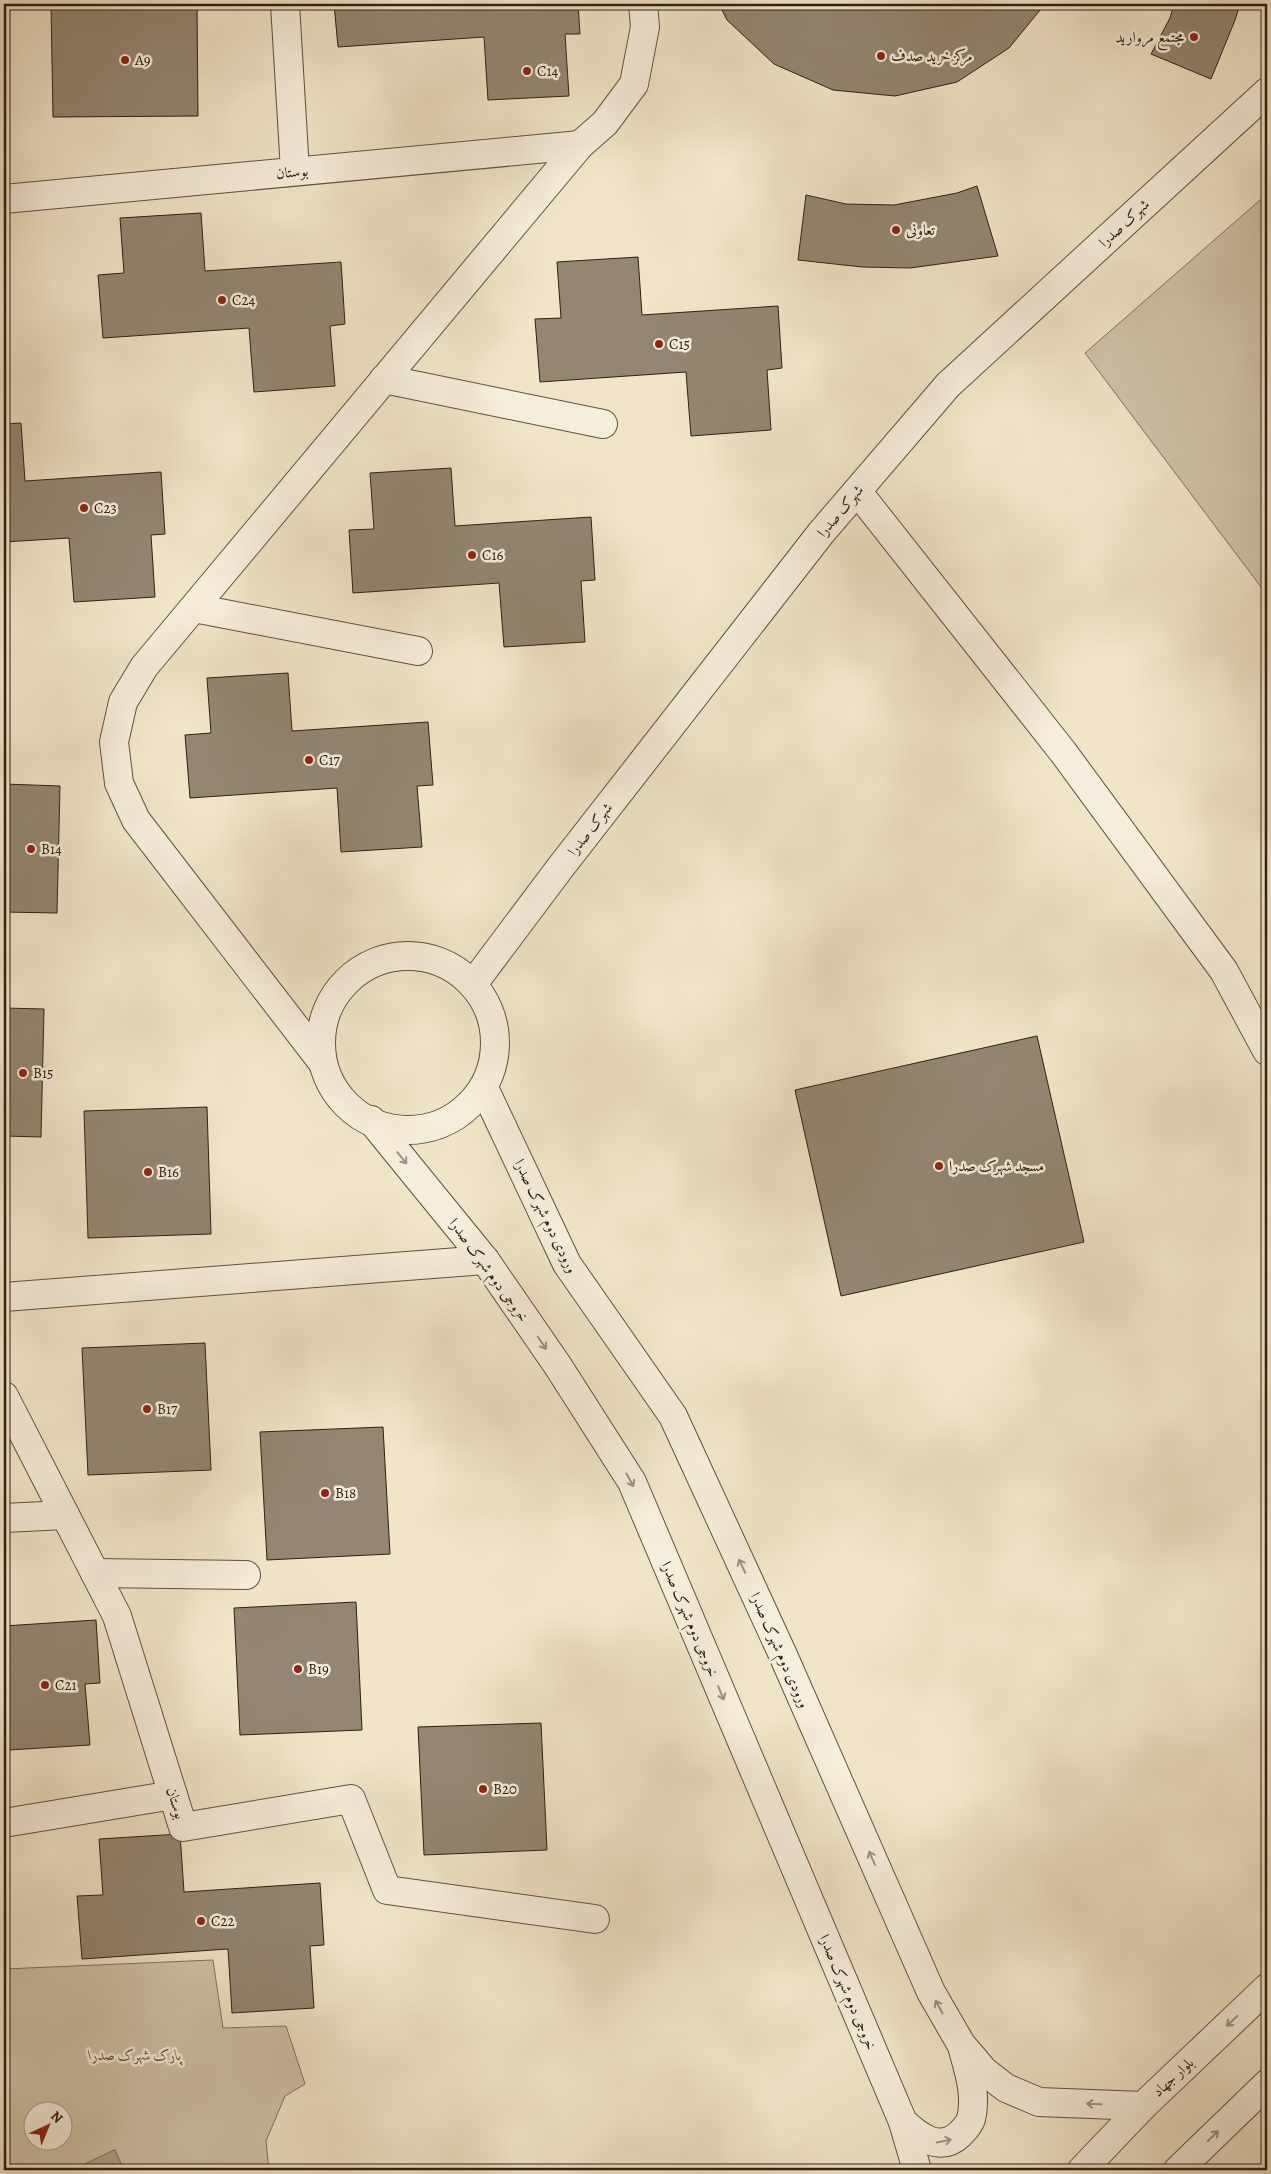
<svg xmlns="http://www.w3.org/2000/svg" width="1271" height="2174" font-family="Alegreya,Amiri,serif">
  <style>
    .green { fill: #d0c4aa; stroke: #7f725f; fill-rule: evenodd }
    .water { fill: #afa28b; stroke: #7b6e5b }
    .building { fill: #938672; stroke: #2e2014 }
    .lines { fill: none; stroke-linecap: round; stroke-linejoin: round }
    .minor-casing { stroke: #5f5141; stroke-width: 30 }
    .tertiary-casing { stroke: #5f5141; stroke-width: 30 }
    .minor { stroke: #f6eedc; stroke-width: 28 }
    .tertiary { stroke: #f6eedc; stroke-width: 28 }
    .oneway { stroke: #9c9182 }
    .poi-dot { fill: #8f2418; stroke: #f6eedc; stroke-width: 2 }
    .labels { text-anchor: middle; stroke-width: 5; stroke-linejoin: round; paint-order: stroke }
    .poi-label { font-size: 15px; fill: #2e2014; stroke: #f6eedc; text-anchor: start }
    .street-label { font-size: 15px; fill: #2e2014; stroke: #f6eedc }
    .park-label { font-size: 15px; font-style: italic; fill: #5f5141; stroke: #f6eedc }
  </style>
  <rect width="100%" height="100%" fill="#f1e5c9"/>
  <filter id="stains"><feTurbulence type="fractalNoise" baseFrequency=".004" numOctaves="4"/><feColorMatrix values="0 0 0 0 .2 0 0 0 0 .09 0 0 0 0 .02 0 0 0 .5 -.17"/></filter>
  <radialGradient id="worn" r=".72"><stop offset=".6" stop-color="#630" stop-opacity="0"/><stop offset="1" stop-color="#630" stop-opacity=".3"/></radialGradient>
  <!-- green -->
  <g class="green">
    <path d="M 1267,194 L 1267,595 L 1085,353 Z"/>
    <path d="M 213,1960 L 223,2028 L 286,2026 L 305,2084 L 285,2096 L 266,2141 L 269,2170 L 4,2170 L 4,1969 ZM 32,2112 L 62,2112 L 62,2142 L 32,2142 Z"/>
  </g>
  <!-- water -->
  <path class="water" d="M 115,2150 L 124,2170 L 72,2170 L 114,2150 Z"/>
  <!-- building -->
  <g class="building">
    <path d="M 51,4 L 197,4 L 198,116 L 53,117 Z"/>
    <path d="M 334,4 L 578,4 L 580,34 L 565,34 L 569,96 L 488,100 L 484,37 L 338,47 Z"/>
    <path d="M 719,4 L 1045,4 L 1009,48 L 957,82 L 895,96 L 833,90 L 774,64 L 727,20 Z"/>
    <path d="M 1174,4 L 1240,4 L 1235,20 L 1211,79 L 1151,54 L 1170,18 Z"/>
    <path d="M 977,186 L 998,256 L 910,268 L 862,267 L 798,260 L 806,195 L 846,204 L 894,205 L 957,193 Z"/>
    <path d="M 201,213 L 205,271 L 341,262 L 345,324 L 330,326 L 335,386 L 254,392 L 249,328 L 103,338 L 98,275 L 124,273 L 120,218 Z"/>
    <path d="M 638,257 L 642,315 L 778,306 L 782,368 L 767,370 L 771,430 L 691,436 L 686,372 L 540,382 L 535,319 L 561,318 L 557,262 Z"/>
    <path d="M 21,423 L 25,481 L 161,472 L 165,534 L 151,535 L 155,597 L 74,602 L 69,538 L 4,542 L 4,424 Z"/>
    <path d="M 451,468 L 455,526 L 591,517 L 595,580 L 581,581 L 585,642 L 504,647 L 499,583 L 353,593 L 349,530 L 374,529 L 370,473 Z"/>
    <path d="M 288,673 L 292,731 L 428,722 L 433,785 L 417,786 L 422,847 L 341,852 L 337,788 L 190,798 L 185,735 L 211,733 L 207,678 Z"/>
    <path d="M 4,784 L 60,786 L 57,913 L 4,912 Z"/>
    <path d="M 4,1008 L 44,1009 L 41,1137 L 4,1136 Z"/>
    <path d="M 1037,1036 L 1084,1242 L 841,1296 L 795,1090 Z"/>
    <path d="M 207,1107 L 211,1234 L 88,1238 L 84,1111 Z"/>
    <path d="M 205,1343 L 211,1470 L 88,1475 L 82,1348 Z"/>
    <path d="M 383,1427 L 390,1554 L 267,1560 L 260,1432 Z"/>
    <path d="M 356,1602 L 362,1730 L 240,1735 L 234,1608 Z"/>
    <path d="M 96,1620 L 100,1683 L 85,1684 L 90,1745 L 9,1750 L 4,1687 L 4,1626 Z"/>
    <path d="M 541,1723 L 547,1850 L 424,1855 L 418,1727 Z"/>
    <path d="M 180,1834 L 184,1892 L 320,1883 L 324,1945 L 310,1946 L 314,2008 L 232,2013 L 228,1949 L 82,1959 L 77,1896 L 103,1895 L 99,1839 Z"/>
  </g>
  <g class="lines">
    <defs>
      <g id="minor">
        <path d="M 285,4 L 295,171"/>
        <path d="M 4,199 L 580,145"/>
        <path d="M 384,379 L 603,424"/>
        <path d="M 857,491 L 1063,752 L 1224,971 L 1267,1051"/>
        <path d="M 194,608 L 418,651"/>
        <circle cx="408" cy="1043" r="87"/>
        <path d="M 473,984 L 560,868 L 821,533 L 948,385 L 1267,92"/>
        <path d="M 323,1063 L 136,820 L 119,783 L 114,742 L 123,702 L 144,667 L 580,145 L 605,123 L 634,84 L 645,27 L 643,4"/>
        <path d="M 484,1088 L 567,1264 L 673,1416 L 783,1655 L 931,1992 L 961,2044 L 984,2071 L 1006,2088 L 1039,2102 L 1143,2106"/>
        <path d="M 371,1120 L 485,1260 L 558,1366 L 632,1482 L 903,2122 L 917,2170"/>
        <path d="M 4,1297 L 485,1260"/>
        <path d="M 4,1396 L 117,1616 L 183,1827 L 351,1799 L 387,1890 L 595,1919"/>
        <path d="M 4,1518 L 65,1515"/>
        <path d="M 95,1573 L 246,1575"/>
        <path d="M 4,1823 L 173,1795"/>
        <path d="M 903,2122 C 919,2137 940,2153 960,2134 C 964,2130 969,2125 971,2119 C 977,2096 969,2071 963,2050"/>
      </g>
      <g id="tertiary">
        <path d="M 1082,2170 L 1143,2106 L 1267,1988"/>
        <path d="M 1178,2170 L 1267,2084"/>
      </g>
    </defs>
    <!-- minor casing -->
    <use href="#minor" class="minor-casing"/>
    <!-- tertiary casing -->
    <use href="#tertiary" class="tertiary-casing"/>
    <!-- minor -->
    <use href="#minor" class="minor"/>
    <!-- tertiary -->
    <use href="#tertiary" class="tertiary"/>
  </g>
  <!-- one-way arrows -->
  <defs><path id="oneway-shaft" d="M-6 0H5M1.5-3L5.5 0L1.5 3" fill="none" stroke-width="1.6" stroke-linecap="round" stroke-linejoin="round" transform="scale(1.25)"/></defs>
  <g class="oneway">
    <use href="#oneway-shaft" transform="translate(402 1158) rotate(51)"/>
    <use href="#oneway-shaft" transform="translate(542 1343) rotate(56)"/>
    <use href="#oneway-shaft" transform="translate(630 1480) rotate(61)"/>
    <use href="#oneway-shaft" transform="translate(742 1566) rotate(-115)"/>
    <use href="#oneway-shaft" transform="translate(721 1693) rotate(67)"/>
    <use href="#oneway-shaft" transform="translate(872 1858) rotate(-114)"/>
    <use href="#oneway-shaft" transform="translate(939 2007) rotate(-119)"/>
    <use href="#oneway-shaft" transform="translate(1232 2021) rotate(137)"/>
    <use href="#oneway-shaft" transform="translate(1094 2104) rotate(-178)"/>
    <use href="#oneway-shaft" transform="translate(1213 2136) rotate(-44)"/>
    <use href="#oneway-shaft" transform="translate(944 2141) rotate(-11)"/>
  </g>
  <!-- markers -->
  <g class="poi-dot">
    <circle cx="1194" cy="37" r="5"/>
    <circle cx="881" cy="56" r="5"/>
    <circle cx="125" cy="60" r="5"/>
    <circle cx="527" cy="71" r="5"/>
    <circle cx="896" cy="230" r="5"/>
    <circle cx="222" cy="300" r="5"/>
    <circle cx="659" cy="344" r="5"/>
    <circle cx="84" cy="508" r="5"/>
    <circle cx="472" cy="555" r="5"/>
    <circle cx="309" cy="760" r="5"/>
    <circle cx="31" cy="849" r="5"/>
    <circle cx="23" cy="1073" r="5"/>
    <circle cx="939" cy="1166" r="5"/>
    <circle cx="148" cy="1172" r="5"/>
    <circle cx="147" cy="1409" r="5"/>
    <circle cx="325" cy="1493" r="5"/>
    <circle cx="298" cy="1669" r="5"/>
    <circle cx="45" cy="1685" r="5"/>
    <circle cx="483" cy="1789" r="5"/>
    <circle cx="201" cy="1921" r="5"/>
  </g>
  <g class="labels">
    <!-- poi labels -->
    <g class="poi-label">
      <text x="1184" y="42" text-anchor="end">مجتمع مروارید</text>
      <text x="891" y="61">مرکز خرید صدف</text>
      <text x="135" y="65">A9</text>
      <text x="537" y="76">C14</text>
      <text x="906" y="235">تعاونی</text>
      <text x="232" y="305">C24</text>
      <text x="669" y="349">C15</text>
      <text x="94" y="513">C23</text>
      <text x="482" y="560">C16</text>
      <text x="319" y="765">C17</text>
      <text x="41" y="854">B14</text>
      <text x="33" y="1078">B15</text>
      <text x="949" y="1171">مسجد شهرک صدرا</text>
      <text x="158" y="1177">B16</text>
      <text x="157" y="1414">B17</text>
      <text x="335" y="1498">B18</text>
      <text x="308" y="1674">B19</text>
      <text x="55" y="1690">C21</text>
      <text x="493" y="1794">B20</text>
      <text x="211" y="1926">C22</text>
    </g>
    <!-- street labels -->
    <g class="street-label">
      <text transform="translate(292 172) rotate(-5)" y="5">بوستان</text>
      <text transform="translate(1124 223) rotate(-43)" y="5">شهرک صدرا</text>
      <text transform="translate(840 511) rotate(-50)" y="5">شهرک صدرا</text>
      <text transform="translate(590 829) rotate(-52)" y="5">شهرک صدرا</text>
      <text transform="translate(546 1216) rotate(64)" y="5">ورودی دوم شهرک صدرا</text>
      <text transform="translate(489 1270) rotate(54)" y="5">خروجی دوم شهرک صدرا</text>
      <text transform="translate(690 1619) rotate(67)" y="5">خروجی دوم شهرک صدرا</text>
      <text transform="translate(780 1650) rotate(66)" y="5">ورودی دوم شهرک صدرا</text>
      <text transform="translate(176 1803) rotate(72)" y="5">بوستان</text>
      <text transform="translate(848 1992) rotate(67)" y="5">خروجی دوم شهرک صدرا</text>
      <text transform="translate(1173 2077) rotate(-43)" y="5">بلوار جهاد</text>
    </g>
    <!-- park labels -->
    <g class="park-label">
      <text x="135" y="2060">پارک شهرک صدرا</text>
    </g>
  </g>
  <!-- margin -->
  <rect width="1271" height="2174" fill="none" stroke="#f1e5c9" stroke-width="20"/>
  <rect x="5" y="5" width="1261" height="2164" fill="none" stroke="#2e2014" stroke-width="2.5"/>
  <rect x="10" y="10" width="1251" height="2154" fill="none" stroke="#2e2014"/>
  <!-- north arrow -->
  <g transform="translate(48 2126) rotate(44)"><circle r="24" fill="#f6eedc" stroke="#a69c8c"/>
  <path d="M0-4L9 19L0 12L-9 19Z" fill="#8f2418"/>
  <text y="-8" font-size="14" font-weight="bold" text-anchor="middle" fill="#2e2014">N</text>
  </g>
  <rect width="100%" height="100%" filter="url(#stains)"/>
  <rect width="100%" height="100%" fill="url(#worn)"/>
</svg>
